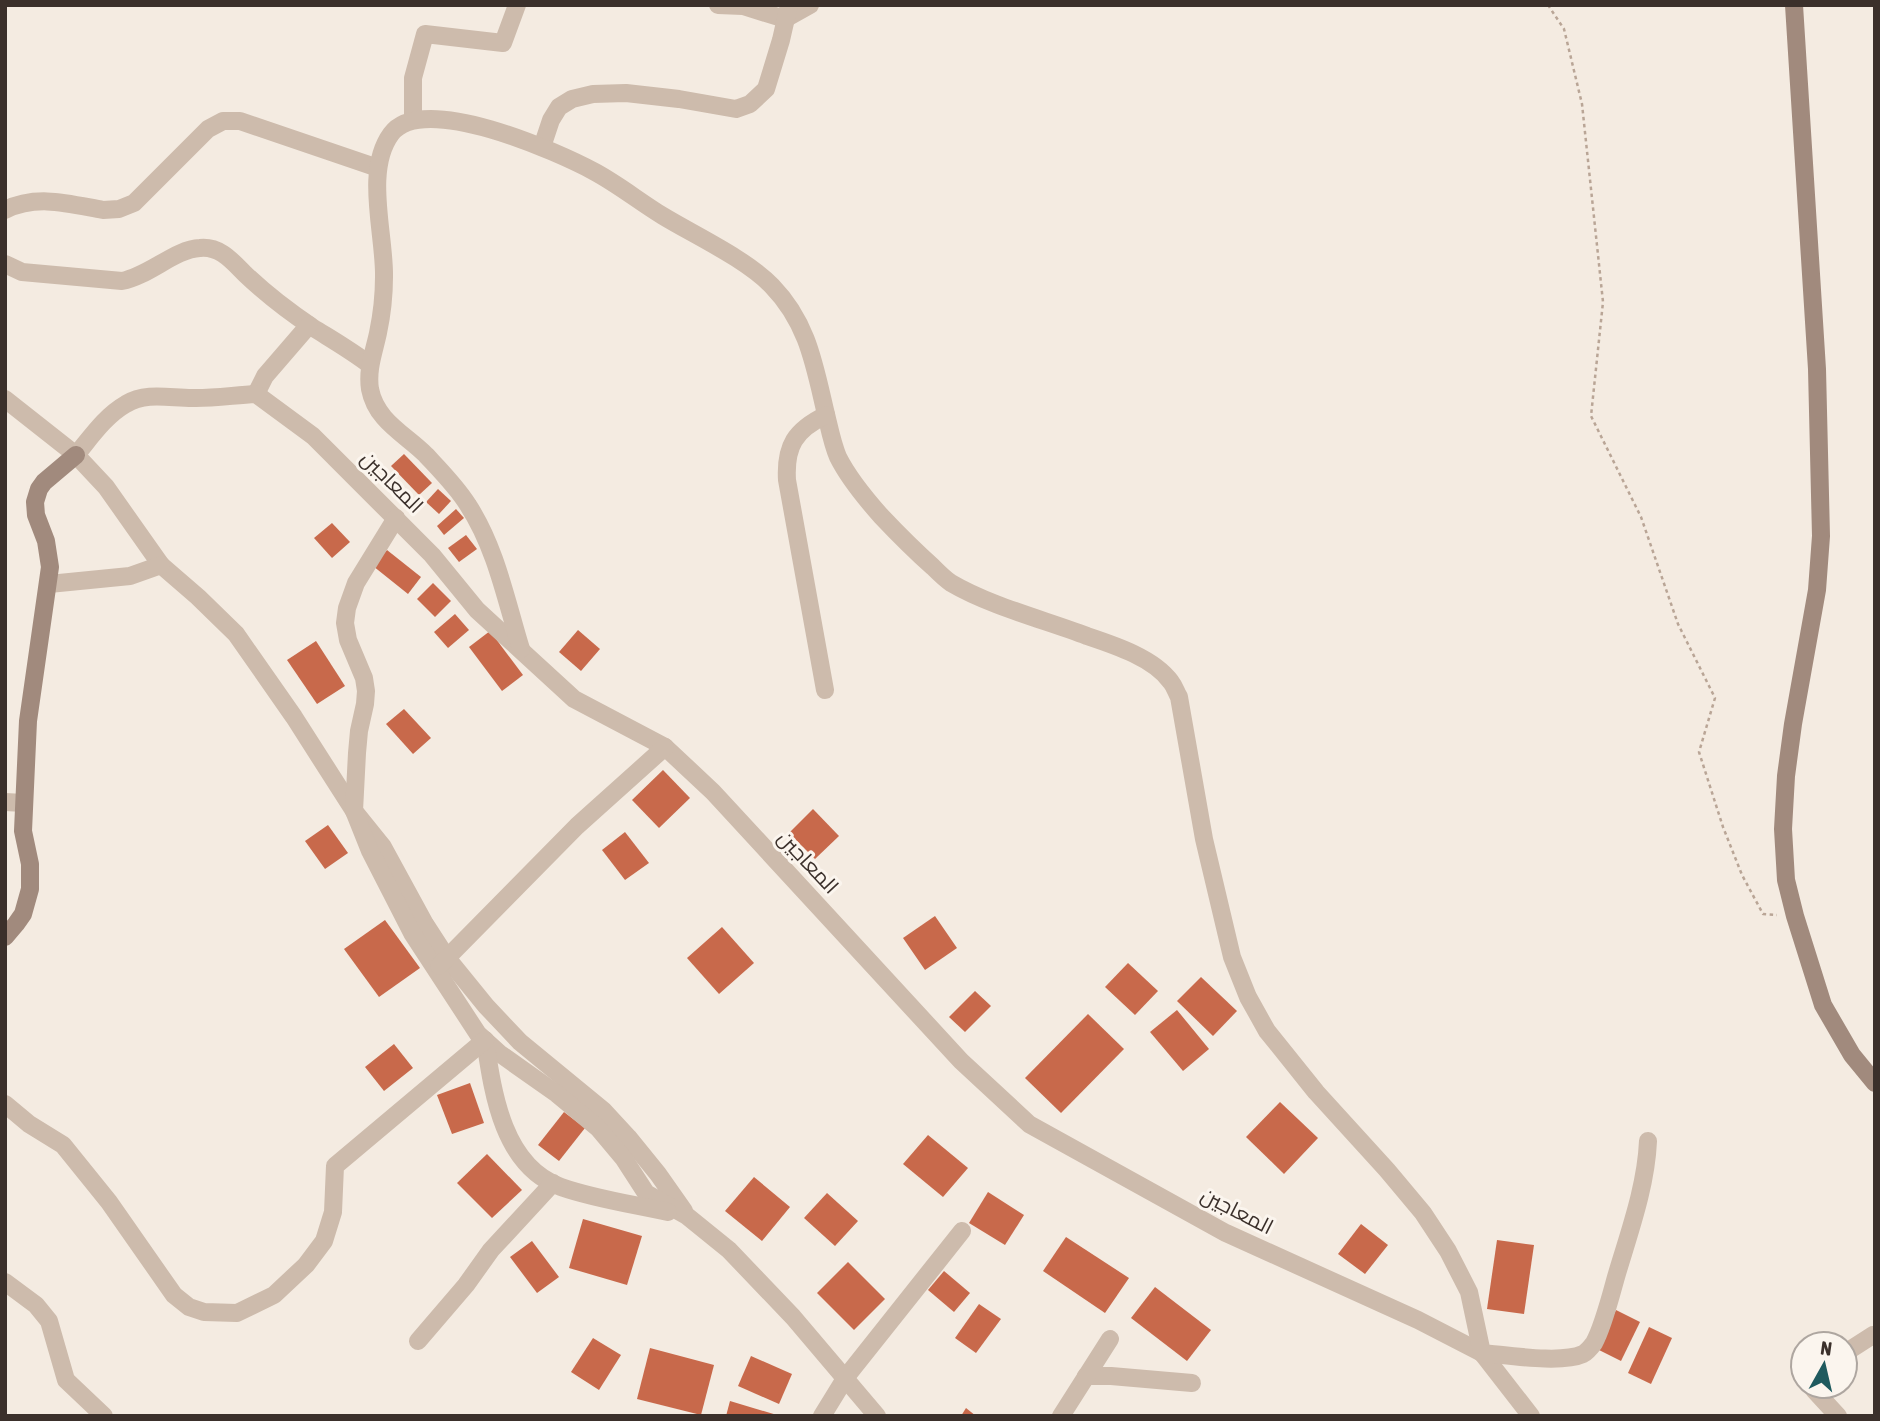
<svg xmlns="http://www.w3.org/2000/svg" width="1880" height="1421" font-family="'Asap Condensed',Cairo,sans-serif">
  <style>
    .building { fill: #c8694b }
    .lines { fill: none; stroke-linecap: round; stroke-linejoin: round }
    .path { stroke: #b9a596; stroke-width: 2.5; stroke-dasharray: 3.5 3.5; stroke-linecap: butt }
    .street { stroke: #cdbbac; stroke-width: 18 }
    .secondary { stroke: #a18a7d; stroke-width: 18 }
    .labels { text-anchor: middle; stroke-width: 6; stroke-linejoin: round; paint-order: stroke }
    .street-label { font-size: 21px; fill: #3b302b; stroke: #fbf5ee }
  </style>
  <rect width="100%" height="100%" fill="#f4ebe1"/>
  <!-- building -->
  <g class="building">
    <path d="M 404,454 L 432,483 L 419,495 L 391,466 Z"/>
    <path d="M 438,489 L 451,501 L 439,514 L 426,502 Z"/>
    <path d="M 456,509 L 464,518 L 444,535 L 437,526 Z"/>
    <path d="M 332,523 L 350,542 L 332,558 L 314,538 Z"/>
    <path d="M 466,535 L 477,549 L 459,562 L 448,548 Z"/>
    <path d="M 387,550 L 421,577 L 408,594 L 373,566 Z"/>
    <path d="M 433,583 L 451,601 L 435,617 L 417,599 Z"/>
    <path d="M 455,614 L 469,630 L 448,648 L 434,632 Z"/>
    <path d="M 578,630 L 600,649 L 581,671 L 559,652 Z"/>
    <path d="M 490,631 L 523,675 L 502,691 L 469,647 Z"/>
    <path d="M 316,641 L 345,686 L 317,704 L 287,660 Z"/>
    <path d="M 404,709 L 431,738 L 413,754 L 386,724 Z"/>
    <path d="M 663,770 L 690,798 L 659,828 L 632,800 Z"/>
    <path d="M 813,809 L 839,836 L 815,859 L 789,833 Z"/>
    <path d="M 328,825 L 348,853 L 325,869 L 305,841 Z"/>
    <path d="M 625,832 L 649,863 L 625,880 L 602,850 Z"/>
    <path d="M 935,916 L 957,948 L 925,970 L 903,938 Z"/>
    <path d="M 385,920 L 420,968 L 379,997 L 344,949 Z"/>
    <path d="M 722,927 L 754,963 L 719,994 L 687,958 Z"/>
    <path d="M 1128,963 L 1158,991 L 1135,1015 L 1105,987 Z"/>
    <path d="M 1201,977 L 1237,1011 L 1213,1036 L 1177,1001 Z"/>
    <path d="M 975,991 L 991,1006 L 965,1032 L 949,1017 Z"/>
    <path d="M 1177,1010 L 1209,1049 L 1183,1071 L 1150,1032 Z"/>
    <path d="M 1088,1014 L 1124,1049 L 1061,1113 L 1025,1078 Z"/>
    <path d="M 394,1044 L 413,1068 L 384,1091 L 365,1067 Z"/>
    <path d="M 470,1083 L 484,1123 L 452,1134 L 437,1095 Z"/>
    <path d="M 1280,1102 L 1318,1138 L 1284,1174 L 1246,1137 Z"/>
    <path d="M 564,1112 L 585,1128 L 559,1161 L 538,1145 Z"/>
    <path d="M 928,1135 L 968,1168 L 943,1197 L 903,1164 Z"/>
    <path d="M 487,1154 L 522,1190 L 492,1218 L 457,1183 Z"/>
    <path d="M 754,1177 L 790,1207 L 762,1241 L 725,1211 Z"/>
    <path d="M 988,1192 L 1024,1215 L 1005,1245 L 969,1223 Z"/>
    <path d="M 827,1193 L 858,1221 L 835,1246 L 804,1218 Z"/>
    <path d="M 583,1219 L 642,1236 L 627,1285 L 569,1268 Z"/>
    <path d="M 1361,1224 L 1388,1245 L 1365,1274 L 1338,1254 Z"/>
    <path d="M 1066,1237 L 1129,1278 L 1105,1313 L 1043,1271 Z"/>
    <path d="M 1497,1240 L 1534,1245 L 1524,1314 L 1487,1309 Z"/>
    <path d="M 532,1241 L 559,1277 L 537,1293 L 510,1257 Z"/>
    <path d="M 848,1262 L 885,1299 L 854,1330 L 817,1293 Z"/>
    <path d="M 944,1271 L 970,1293 L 954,1312 L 928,1290 Z"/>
    <path d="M 1155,1287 L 1211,1330 L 1187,1361 L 1131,1318 Z"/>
    <path d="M 979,1304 L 1001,1319 L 976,1353 L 955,1338 Z"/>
    <path d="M 1616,1310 L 1640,1322 L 1621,1361 L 1597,1349 Z"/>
    <path d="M 1649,1327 L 1672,1338 L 1651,1384 L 1628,1373 Z"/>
    <path d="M 593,1338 L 621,1355 L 599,1390 L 571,1372 Z"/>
    <path d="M 650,1348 L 714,1365 L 701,1415 L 637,1399 Z"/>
    <path d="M 751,1356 L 792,1374 L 779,1404 L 738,1386 Z"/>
    <path d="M 730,1401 L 777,1415 L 777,1416 L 726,1416 Z"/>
    <path d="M 966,1408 L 976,1416 L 961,1416 Z"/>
  </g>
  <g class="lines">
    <!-- path -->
    <path class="path" d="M 1548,5 L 1564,29 L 1582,104 L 1603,302 L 1591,416 L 1641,517 L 1678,624 L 1715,698 L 1699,752 L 1723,827 L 1742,875 L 1763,914 L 1777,915"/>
    <!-- street -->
    <g class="street">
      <path d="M 718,5 L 743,6 L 785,19 L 810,5"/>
      <path d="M 413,119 L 413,78 L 425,34 L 503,43 L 517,5"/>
      <path d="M 542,147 L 551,120 L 559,107 L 572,99 L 593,94 L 626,93 L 679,99 L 736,109 L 750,104 L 766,89 L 781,40 L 789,5"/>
      <path d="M 5,210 C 37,194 70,204 103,210 L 119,209 L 134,203 L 208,129 L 223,121 L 240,121 L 378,168"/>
      <path d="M 5,264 L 22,272 L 122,281 C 149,276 175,249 200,248 C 220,246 232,261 245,274 C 265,293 288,311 312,327 C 331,339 352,351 370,365"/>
      <path d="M 256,394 L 265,376 L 309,325"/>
      <path d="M 5,399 L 76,455 L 106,487 L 161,565 L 198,597 L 236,634 L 294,717 L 354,811 L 383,847 L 425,924 L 447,958 L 486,1006 L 520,1042 L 604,1111 L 628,1137 L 658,1174 L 684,1211"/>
      <path d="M 76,455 C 91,437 105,416 126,404 C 147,391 173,399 196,398 C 216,398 236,395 256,394 L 313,436 L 432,555 L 477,610 L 574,699 L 665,747 L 713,792 L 961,1061 L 1029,1124 L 1226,1233 L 1418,1320 L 1482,1353 L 1531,1416"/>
      <path d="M 396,518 L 356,583 L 347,608 L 345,623 L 348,640 L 364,678 L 366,691 L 365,704 L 359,731 L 357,753 L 354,811 L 370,851 L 412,933 L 478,1034 L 499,1053 L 557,1094 L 598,1128 L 624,1159 L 646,1193 L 687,1216 L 729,1250 L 793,1317 L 877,1416"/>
      <path d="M 49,584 L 130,576 L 161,565"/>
      <path d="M 521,649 C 506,600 496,548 468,505 C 457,487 440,470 426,455 C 405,434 376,421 370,389 C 367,369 374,352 378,333 C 382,314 384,296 384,277 C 385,235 364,171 391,134 C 422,91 558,152 595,172 C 619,185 640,202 663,216 C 696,236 746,259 772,286 C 807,322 814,363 825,410 C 829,426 832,443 838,457 C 849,479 865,498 881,516 C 898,534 915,551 933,567 C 939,573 945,579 951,583 C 990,606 1045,620 1087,636 C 1114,645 1154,658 1171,682 C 1175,687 1176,692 1179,697 L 1204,839 L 1232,957 L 1248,997 L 1267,1031 L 1316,1092 L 1387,1170 L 1423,1213 L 1448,1251 L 1469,1292 L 1482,1353 C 1507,1355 1561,1364 1583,1354 C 1587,1352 1591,1347 1594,1343 C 1603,1327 1611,1295 1616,1277 C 1629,1233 1646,1187 1648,1141"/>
      <path d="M 825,690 L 787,480 C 785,446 795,430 826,415"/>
      <path d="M 5,802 L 24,803"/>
      <path d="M 439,966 L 577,826 L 665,747"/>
      <path d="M 485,1040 C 493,1094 503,1166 561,1187 C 595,1199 632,1204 668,1212"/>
      <path d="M 5,1104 L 29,1124 L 63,1145 L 109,1202 L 174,1295 L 189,1307 L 204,1312 L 237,1313 L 274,1295 L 306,1265 L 324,1241 L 333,1212 L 335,1166 L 485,1040"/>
      <path d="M 5,1282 L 36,1305 L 49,1321 L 66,1380 L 104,1416"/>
      <path d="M 418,1341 L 466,1285 L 491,1250 L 553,1183"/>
      <path d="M 1845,1353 L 1873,1335"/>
      <path d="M 1086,1376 L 1111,1376 L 1192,1383"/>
      <path d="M 1816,1386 L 1814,1390 L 1838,1416"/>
      <path d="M 822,1416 L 846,1377 L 962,1231"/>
      <path d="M 1061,1416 L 1110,1339"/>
    </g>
    <!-- secondary -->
    <g class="secondary">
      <path d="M 1794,5 L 1817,369 L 1821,536 L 1817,590 L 1793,724 L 1786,776 L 1783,829 L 1786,880 L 1795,916 L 1823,1005 L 1852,1055 L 1875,1083"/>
      <path d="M 5,937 L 16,924 L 23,914 L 30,889 L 30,864 L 23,831 L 28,721 L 50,567 L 46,541 L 36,515 L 35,502 L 39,489 L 44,482 L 76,455"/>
    </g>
  </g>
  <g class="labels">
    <!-- street labels -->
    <g class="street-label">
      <text transform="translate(392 482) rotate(45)" y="7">المعاجين</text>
      <text transform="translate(808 862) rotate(47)" y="7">المعاجين</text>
      <text transform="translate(1237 1211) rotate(27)" y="7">المعاجين</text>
    </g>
  </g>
  <!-- border -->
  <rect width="1880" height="1421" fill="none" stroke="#3b302b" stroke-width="14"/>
  <!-- north arrow -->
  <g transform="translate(1824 1365) rotate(8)"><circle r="33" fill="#fbf5ee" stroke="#aea6a0" stroke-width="2"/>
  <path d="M0-5L12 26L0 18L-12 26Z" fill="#1f5a5e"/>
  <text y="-10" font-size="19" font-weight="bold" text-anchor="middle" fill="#3b302b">N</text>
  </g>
</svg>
